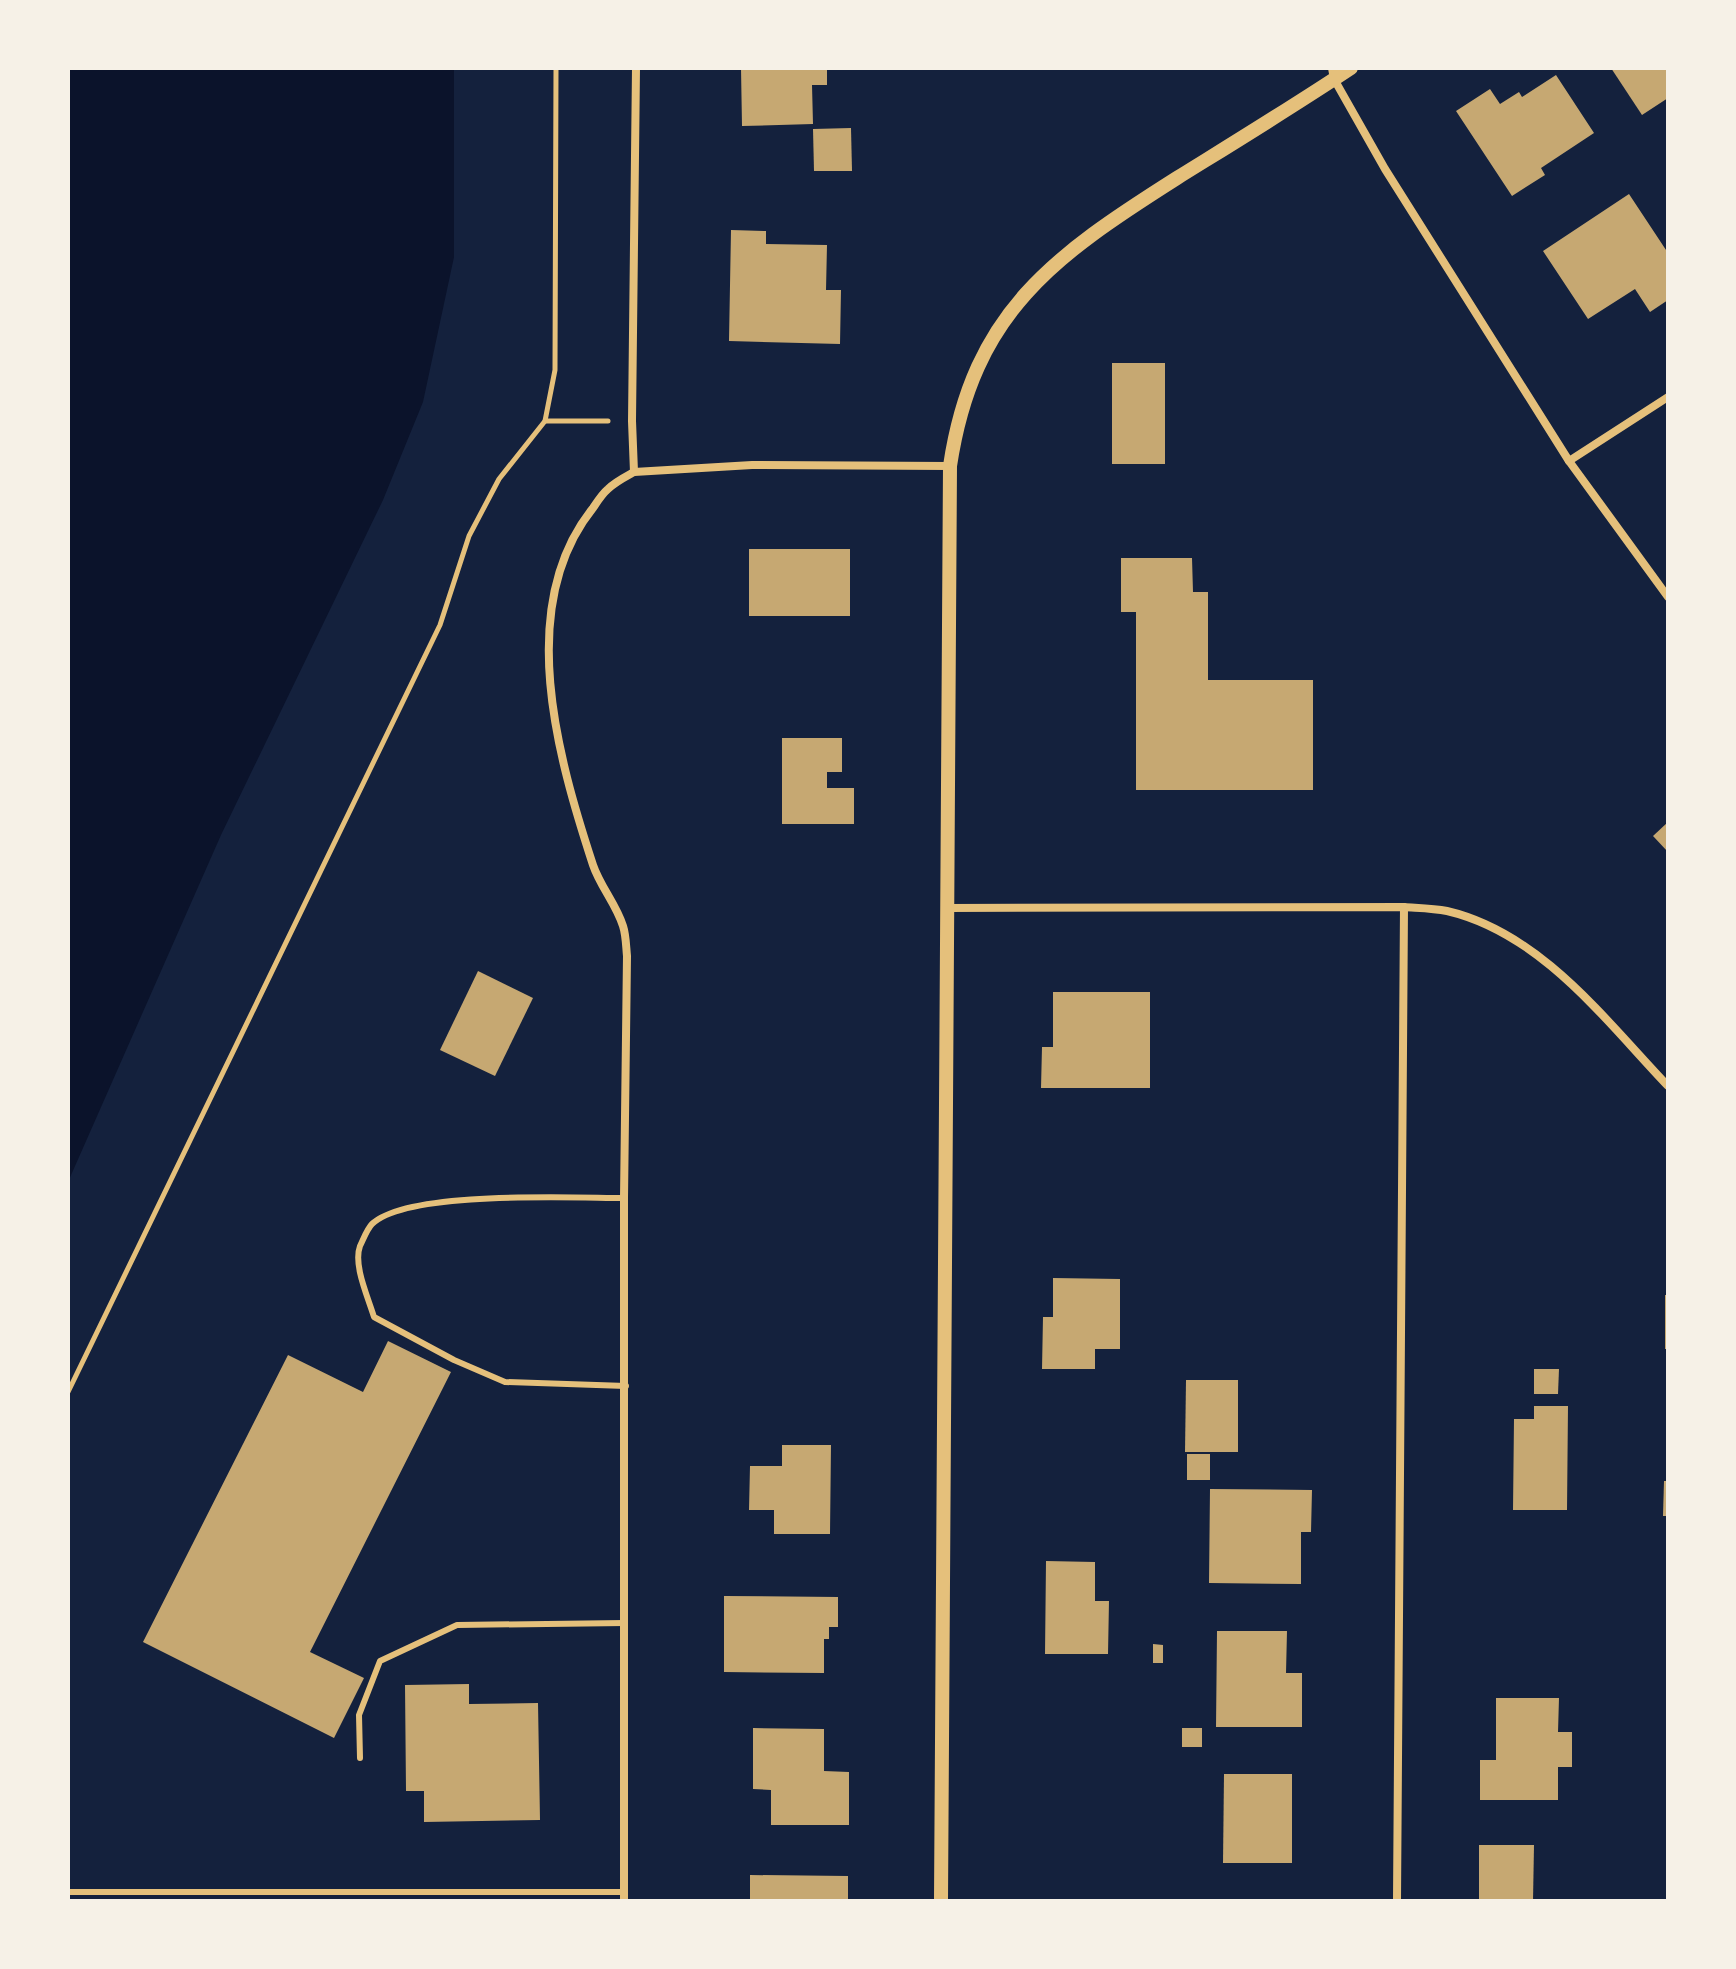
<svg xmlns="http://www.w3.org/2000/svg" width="1736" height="1969" font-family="Karla,sans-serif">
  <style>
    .water { fill: #0b132b }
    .building { fill: #c6a872 }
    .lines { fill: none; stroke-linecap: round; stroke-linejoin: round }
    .path { stroke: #e5c07b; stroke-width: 5 }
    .service { stroke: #e5c07b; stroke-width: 6 }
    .minor { stroke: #e5c07b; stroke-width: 8 }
    .tertiary { stroke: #e5c07b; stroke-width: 14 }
  </style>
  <rect width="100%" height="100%" fill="#14213d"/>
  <!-- water -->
  <path class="water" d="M 68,68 L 454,68 L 454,257 L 423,402 L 383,500 L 221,835 L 68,1182 Z"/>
  <!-- building -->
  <g class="building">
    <path d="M 741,68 L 827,68 L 827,85 L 812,85 L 813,124 L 742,126 Z"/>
    <path d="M 1611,68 L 1668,68 L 1668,98 L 1642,115 Z"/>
    <path d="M 1556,75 L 1594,133 L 1541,168 L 1545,175 L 1512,196 L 1456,111 L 1490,89 L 1500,104 L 1519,92 L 1522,97 Z"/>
    <path d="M 851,128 L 852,171 L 814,171 L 813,129 Z"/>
    <path d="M 1629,194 L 1668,253 L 1668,300 L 1650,312 L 1635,289 L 1588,319 L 1543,251 Z"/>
    <path d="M 731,230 L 766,231 L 766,244 L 827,245 L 826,290 L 841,290 L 840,344 L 729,341 Z"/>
    <rect x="1112" y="363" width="53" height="101"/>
    <rect x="749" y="549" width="101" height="67"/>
    <path d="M 1121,558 L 1192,558 L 1193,592 L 1208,592 L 1208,680 L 1313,680 L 1313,790 L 1136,790 L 1136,612 L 1121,612 Z"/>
    <path d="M 782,738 L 842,738 L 842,772 L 827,772 L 827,788 L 854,788 L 854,824 L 782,824 Z"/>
    <path d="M 1668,822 L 1668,852 L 1653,836 Z"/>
    <path d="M 478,971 L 533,998 L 495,1076 L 440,1050 Z"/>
    <path d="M 1053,992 L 1150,992 L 1150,1088 L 1041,1088 L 1042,1047 L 1053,1047 Z"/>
    <path d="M 1053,1278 L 1120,1279 L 1120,1349 L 1095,1349 L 1095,1369 L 1042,1369 L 1043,1317 L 1053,1317 Z"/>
    <rect x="1665" y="1295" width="3" height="54"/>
    <path d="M 388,1341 L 451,1372 L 310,1652 L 364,1678 L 334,1738 L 143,1642 L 288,1355 L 363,1392 Z"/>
    <path d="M 1534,1369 L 1559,1369 L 1558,1394 L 1534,1394 Z"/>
    <path d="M 1186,1380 L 1238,1380 L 1238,1452 L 1185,1452 Z"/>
    <path d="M 1534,1406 L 1568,1406 L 1567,1510 L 1513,1510 L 1514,1419 L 1534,1419 Z"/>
    <path d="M 782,1445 L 831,1445 L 830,1534 L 774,1534 L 774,1510 L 749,1510 L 750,1466 L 782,1466 Z"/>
    <rect x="1187" y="1454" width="23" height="26"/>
    <path d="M 1664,1481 L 1668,1481 L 1668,1516 L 1663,1516 Z"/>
    <path d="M 1210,1489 L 1312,1490 L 1311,1532 L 1301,1532 L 1301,1584 L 1209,1583 Z"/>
    <path d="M 1046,1561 L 1095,1562 L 1095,1601 L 1109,1601 L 1108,1654 L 1045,1654 Z"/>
    <path d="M 724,1596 L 838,1597 L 838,1627 L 829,1627 L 829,1639 L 824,1639 L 824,1673 L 724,1672 Z"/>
    <path d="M 1217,1631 L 1287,1631 L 1286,1673 L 1302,1673 L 1302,1727 L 1216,1727 Z"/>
    <path d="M 1153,1644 L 1163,1645 L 1163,1663 L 1153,1663 Z"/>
    <path d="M 469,1684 L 469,1704 L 538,1703 L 540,1820 L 424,1822 L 424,1791 L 406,1791 L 405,1685 Z"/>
    <path d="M 1496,1698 L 1559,1698 L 1558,1732 L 1572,1732 L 1572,1767 L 1558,1767 L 1558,1800 L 1480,1800 L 1480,1760 L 1496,1760 Z"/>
    <path d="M 753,1728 L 824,1729 L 824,1771 L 849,1772 L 849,1825 L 771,1825 L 771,1790 L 753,1789 Z"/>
    <rect x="1182" y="1728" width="20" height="19"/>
    <path d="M 1224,1774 L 1292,1774 L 1292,1863 L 1223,1863 Z"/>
    <path d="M 1479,1845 L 1534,1845 L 1533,1901 L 1479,1901 Z"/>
    <path d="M 750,1875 L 848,1876 L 848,1901 L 750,1901 Z"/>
  </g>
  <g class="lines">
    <!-- path -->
    <g class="path">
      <path d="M 545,421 L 608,421"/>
      <path d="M 68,1392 L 440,625 L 469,536 L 499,479 L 545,421 L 555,370 L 556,68"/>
    </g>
    <!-- service -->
    <g class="service">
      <path d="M 624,1198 C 572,1198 407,1190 372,1224 C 367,1229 363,1240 360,1246 C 353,1265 368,1297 374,1317 L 454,1360 L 505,1382 L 626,1386"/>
      <path d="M 360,1758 L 359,1715 L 380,1661 L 457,1625 L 625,1623"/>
      <path d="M 68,1892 L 624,1892"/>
    </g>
    <!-- minor -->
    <g class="minor">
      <path d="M 1332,68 L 1334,79 L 1385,169 L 1569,461 L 1668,597"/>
      <path d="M 1569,461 L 1668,397"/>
      <path d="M 634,472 L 752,465 L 950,466"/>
      <path d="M 947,908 L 1404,907 C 1418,908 1433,908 1447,911 C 1541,933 1605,1020 1668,1086"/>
      <path d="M 624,1901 L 624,1198 L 627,956 C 626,946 626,935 623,926 C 616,904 600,886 593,865 C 558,758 514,606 593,508 C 597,502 602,494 608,489 C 615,482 625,477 634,472 L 632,421 L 636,68"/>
      <path d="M 1397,1901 L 1404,907"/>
    </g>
    <!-- tertiary -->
    <path class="tertiary" d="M 941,1901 L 950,466 C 973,312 1054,256 1177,178 C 1235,142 1294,106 1351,68"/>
  </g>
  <!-- border -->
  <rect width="1736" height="1969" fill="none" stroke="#f6f1e7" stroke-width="140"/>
</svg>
